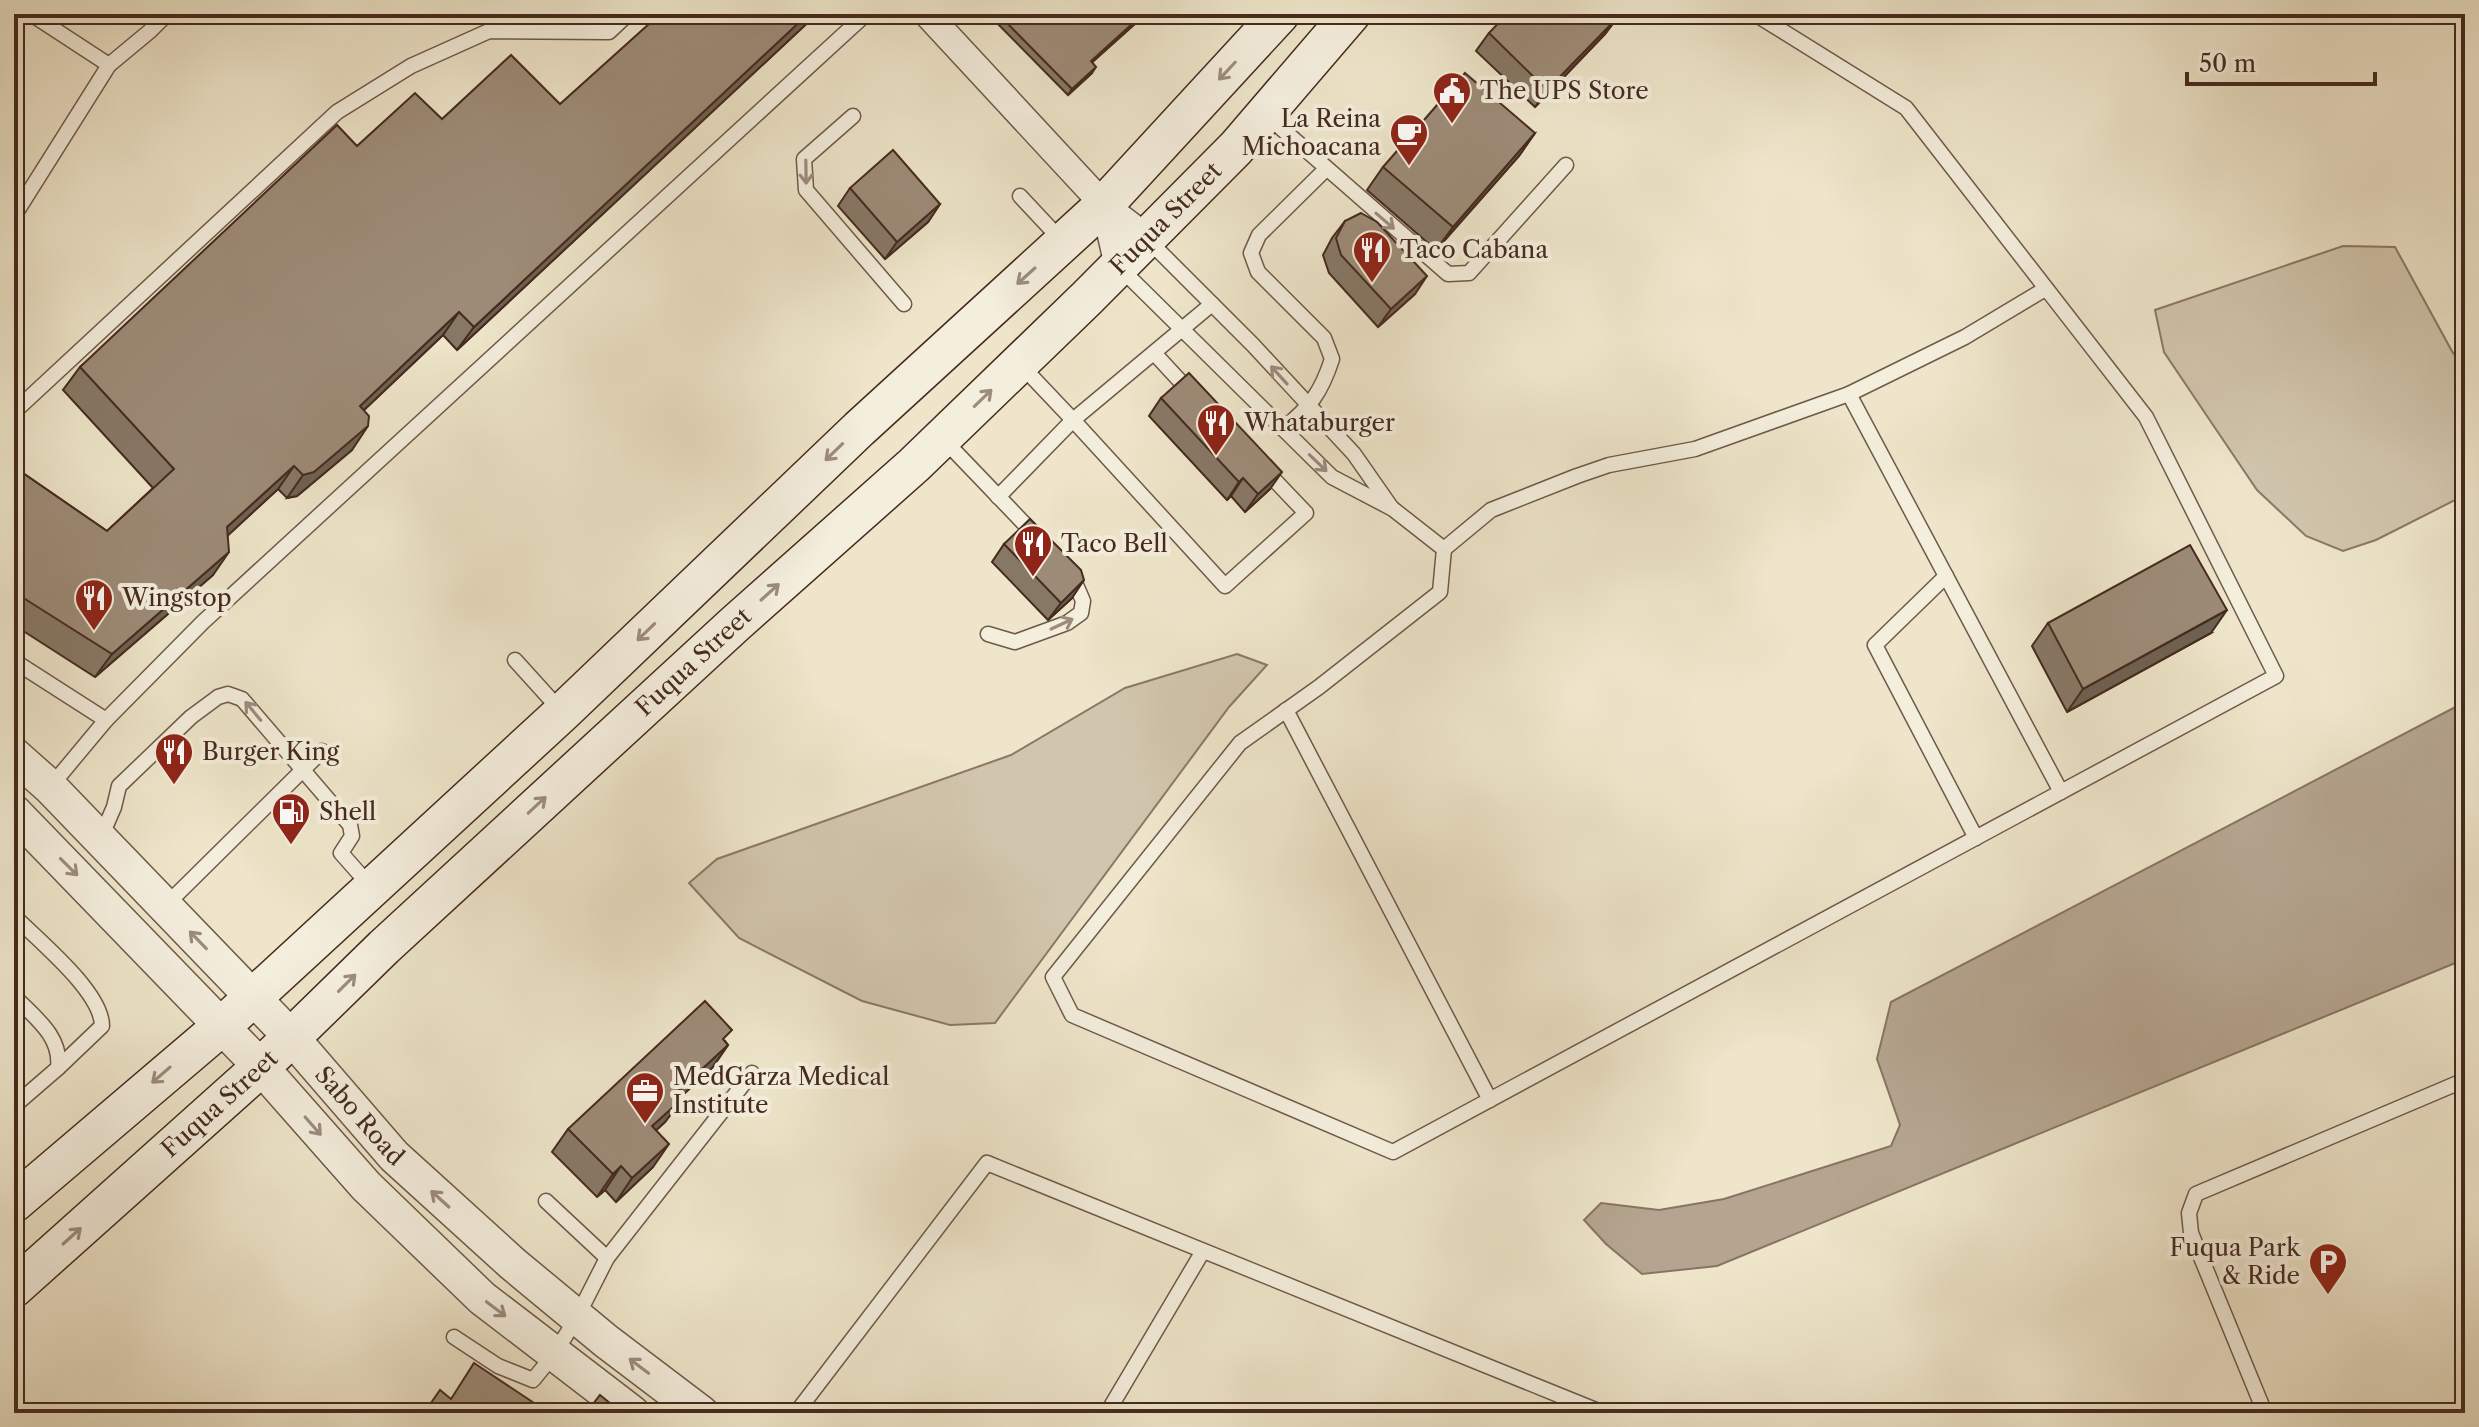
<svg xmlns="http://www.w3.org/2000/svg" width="2479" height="1427" font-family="'Libre Caslon Text',serif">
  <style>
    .green { fill: #d1c5ad; stroke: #8b7866; stroke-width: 2 }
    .water { fill: #b5a590; stroke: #887462; stroke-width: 2 }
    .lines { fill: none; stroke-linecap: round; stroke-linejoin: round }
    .service-casing { stroke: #6f5949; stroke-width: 17 }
    .minor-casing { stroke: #6f5949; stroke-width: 29 }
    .tertiary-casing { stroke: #6f5949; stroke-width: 37 }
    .secondary-casing { stroke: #452a1e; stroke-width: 41 }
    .service { stroke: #f4eedd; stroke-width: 14 }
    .minor { stroke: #f4eedd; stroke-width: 26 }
    .tertiary { stroke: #f4eedd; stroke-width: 34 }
    .secondary { stroke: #f4eedd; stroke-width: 38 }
    .wall { fill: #877866; stroke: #452a1e; stroke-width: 2 }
    .shaded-wall { fill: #6e6153; stroke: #452a1e; stroke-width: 2 }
    .building { fill: #9d8b77; stroke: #452a1e; stroke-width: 2 }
    .oneway { stroke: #9c8c7e }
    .labels { text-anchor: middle; stroke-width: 8; stroke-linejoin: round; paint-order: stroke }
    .poi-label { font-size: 24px; fill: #452a1e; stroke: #f4eedd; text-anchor: start }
    .street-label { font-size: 24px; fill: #452a1e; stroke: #f4eedd }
  </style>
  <rect width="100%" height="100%" fill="#eee5ca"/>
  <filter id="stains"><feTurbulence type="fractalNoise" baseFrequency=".0025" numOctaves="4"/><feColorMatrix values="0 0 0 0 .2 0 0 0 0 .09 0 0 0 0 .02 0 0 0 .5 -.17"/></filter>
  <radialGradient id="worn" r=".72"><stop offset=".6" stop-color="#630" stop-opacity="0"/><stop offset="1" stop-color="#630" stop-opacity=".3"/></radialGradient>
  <!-- green -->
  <g class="green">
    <path d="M 2343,246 L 2395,247 L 2453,353 L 2465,364 L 2465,495 L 2376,540 L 2343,551 L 2306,536 L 2257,490 L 2209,419 L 2164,352 L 2155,310 Z"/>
    <path d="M 1237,654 L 1267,665 L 1229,707 L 995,1023 L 950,1025 L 862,1001 L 739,938 L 689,883 L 717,859 L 1011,755 L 1125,688 Z"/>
  </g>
  <!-- water -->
  <path class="water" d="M 2465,702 L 2465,959 L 1717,1266 L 1642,1274 L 1606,1244 L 1584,1220 L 1601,1203 L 1659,1210 L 1724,1199 L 1891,1146 L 1900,1125 L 1877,1059 L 1891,1002 Z"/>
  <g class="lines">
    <defs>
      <g id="service">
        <path d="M 31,14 L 109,65"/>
        <path d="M 14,25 L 20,14"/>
        <path d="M 1266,115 L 1448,274 L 1469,273 L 1566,165"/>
        <path d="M 853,116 L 804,159 L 806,190 L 904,304"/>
        <path d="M 1020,196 L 1063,242"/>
        <path d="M 14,216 L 109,65 L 150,31 L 167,14"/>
        <path d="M 1147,239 L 1253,345 L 1354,454 L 1391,507"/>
        <path d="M 1120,268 L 1332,477 L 1393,509 L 1444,549 L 1440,592 L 1319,687 L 1240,743 L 1053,977 L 1072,1015 L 1393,1152 L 2276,676 L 2146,417 L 1906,108 L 1755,14"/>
        <path d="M 1212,304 L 1073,420 L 1225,586 L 1306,513 L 1265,470"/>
        <path d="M 1155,354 L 1192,394"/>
        <path d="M 1849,394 L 2061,792"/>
        <path d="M 14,412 L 337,112 L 411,66 L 489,31 L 609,32 L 628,14"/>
        <path d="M 1283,429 C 1310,407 1321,393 1332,359 L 1324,338 L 1258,272 L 1251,253 L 1259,235 L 1326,169"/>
        <path d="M 944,440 L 1038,538"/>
        <path d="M 998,497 L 1073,420 L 1020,364"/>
        <path d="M 1444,549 L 1491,510 L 1577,476 L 1609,465 L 1695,449 L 1849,394 L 1965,337 L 2045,289"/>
        <path d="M 1946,576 L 1875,645 L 1976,838"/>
        <path d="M 988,634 L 1015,642 L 1067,623 L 1081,613 L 1083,601 L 1071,573"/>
        <path d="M 515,660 L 562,712"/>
        <path d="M 14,661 L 106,720"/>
        <path d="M 1286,710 L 1490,1100"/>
        <path d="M 51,786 L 106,720 L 203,622 L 866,14"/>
        <path d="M 101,837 L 114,807 L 119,786 L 191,717 L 218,697 L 228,694 L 242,699 L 350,825 L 352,836 L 341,853 L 371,887"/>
        <path d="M 165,906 L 322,751"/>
        <path d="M 14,916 C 39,941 102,992 102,1026 L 58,1068"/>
        <path d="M 14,996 C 34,1017 62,1036 58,1068 L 14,1106"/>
        <path d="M 546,1201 L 607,1258"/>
        <path d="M 454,1337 L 498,1366 L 533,1380 L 555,1353 L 577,1317 L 607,1258 L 752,1073"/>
        <path d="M 796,1413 L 987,1163 L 1603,1413"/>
        <path d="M 1107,1413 L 1203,1251"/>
        <path d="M 2265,1413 L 2191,1233 L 2189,1213 L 2196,1194 L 2465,1080"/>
      </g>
      <g id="minor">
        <path d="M 927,14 L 1104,205 L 1147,238"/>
        <path d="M 1104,205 L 1118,266"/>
      </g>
      <g id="tertiary">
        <path id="s1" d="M 14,755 L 50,787 L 292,1038 L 394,1156 L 513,1264 L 606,1341 L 701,1413"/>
        <path d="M 14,812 L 261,1067 L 366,1186 L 482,1298 L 632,1413"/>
      </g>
      <g id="secondary">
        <path d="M 14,1203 L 222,1026 L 563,712 L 859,429 L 1104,205 L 1280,14"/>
        <path id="s2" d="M 14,1288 L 261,1067 L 384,947 L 736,623 L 914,465 L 1087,298 L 1236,148 L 1351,14"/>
      </g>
    </defs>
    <!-- service casing -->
    <use href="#service" class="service-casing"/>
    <!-- minor casing -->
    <use href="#minor" class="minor-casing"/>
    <!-- tertiary casing -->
    <use href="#tertiary" class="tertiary-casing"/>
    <!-- secondary casing -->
    <use href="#secondary" class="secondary-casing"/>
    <!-- service -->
    <use href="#service" class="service"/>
    <!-- minor -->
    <use href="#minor" class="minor"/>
    <!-- tertiary -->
    <use href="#tertiary" class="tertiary"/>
    <!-- secondary -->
    <use href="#secondary" class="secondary"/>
  </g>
  <!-- wall -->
  <g class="wall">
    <path d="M 817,14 L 457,350 L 443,335 L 364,410 L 352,450 L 297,496 L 287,498 L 278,489 L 228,535 L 213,575 L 95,677 L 14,625 L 14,467 L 107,531 L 153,488 L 63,390 L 80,367 L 357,146 L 560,104 Z"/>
    <path d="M 996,14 L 1146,14 L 1092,62 L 1092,73 L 1068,95 L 993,19 Z"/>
    <path d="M 1618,17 L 1605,34 L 1535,107 L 1476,51 L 1489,33 Z"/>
    <path d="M 1535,133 L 1519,156 L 1436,250 L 1367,190 L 1383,167 Z"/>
    <path d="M 850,188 L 940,204 L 928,222 L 885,259 L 838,206 Z"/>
    <path d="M 1345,221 L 1415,294 L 1378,327 L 1329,273 L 1323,255 L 1332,238 Z"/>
    <path d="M 1161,398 L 1270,489 L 1245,512 L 1231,496 L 1227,500 L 1149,416 Z"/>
    <path d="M 1004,544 L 1072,598 L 1048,620 L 992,562 Z"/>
    <path d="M 2048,623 L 2211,633 L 2067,712 L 2032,646 Z"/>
    <path d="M 725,1041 L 728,1045 L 712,1068 L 680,1097 L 682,1099 L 665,1122 L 656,1130 L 653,1167 L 616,1202 L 605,1190 L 597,1197 L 552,1152 L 568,1129 Z"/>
  </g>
  <!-- shaded-wall -->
  <g class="shaded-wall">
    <path d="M 808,14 L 817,14 L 457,350 L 474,327 Z"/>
    <path d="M 1143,14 L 1146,14 L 1087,67 L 1091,61 Z"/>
    <path d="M 1618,17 L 1605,34 L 1535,107 L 1547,90 Z"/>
    <path d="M 1096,67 L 1092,73 L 1068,95 L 1072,89 Z"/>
    <path d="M 1535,133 L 1519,156 L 1436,250 L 1453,227 Z"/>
    <path d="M 940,204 L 928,222 L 885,259 L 897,242 Z"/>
    <path d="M 1427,276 L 1415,294 L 1378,327 L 1391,309 Z"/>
    <path d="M 459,312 L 443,335 L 344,429 L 360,406 Z"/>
    <path d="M 368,426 L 352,450 L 297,496 L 287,498 L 303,475 Z"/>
    <path d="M 294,466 L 278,489 L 211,551 L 227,527 Z"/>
    <path d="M 1282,472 L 1270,489 L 1245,512 L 1258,494 Z"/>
    <path d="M 1243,478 L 1231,496 L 1227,500 L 1239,482 Z"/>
    <path d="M 229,552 L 213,575 L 95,677 L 112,654 Z"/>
    <path d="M 1084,580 L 1072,598 L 1048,620 L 1061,603 Z"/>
    <path d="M 2227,610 L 2211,633 L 2067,712 L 2083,689 Z"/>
    <path d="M 728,1045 L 712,1068 L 660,1116 L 676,1093 Z"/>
    <path d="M 682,1099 L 665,1122 L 636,1149 L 652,1126 Z"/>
    <path d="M 669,1144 L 653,1167 L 616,1202 L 632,1178 Z"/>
    <path d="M 621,1166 L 605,1190 L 597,1197 L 613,1174 Z"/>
  </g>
  <!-- building -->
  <g class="building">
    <path d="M 660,14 L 808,14 L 474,327 L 459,312 L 360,406 L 369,416 L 368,426 L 314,472 L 303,475 L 294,466 L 227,527 L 229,552 L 112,654 L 14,592 L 14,467 L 107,531 L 174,469 L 80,367 L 337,125 L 357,146 L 415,93 L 442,119 L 511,55 L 560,104 Z"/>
    <path d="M 998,14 L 1143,14 L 1091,61 L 1096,67 L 1072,89 Z"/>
    <path d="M 1507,14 L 1615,14 L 1618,17 L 1547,90 L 1489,33 Z"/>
    <path d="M 1465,73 L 1535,133 L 1453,227 L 1383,167 Z"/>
    <path d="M 893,150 L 940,204 L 897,242 L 850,188 Z"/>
    <path d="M 1361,213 L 1377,222 L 1427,276 L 1391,309 L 1341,255 L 1336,238 L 1345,221 Z"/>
    <path d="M 1189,373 L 1282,472 L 1258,494 L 1243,478 L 1239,482 L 1161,398 Z"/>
    <path d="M 1030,519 L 1081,570 L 1084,580 L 1061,603 L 1004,544 Z"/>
    <path d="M 2190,545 L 2227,610 L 2083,689 L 2048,623 Z"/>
    <path d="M 705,1001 L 732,1030 L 723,1039 L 728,1045 L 676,1093 L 682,1099 L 652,1126 L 669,1144 L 632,1178 L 621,1166 L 613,1174 L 568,1129 Z"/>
    <path d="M 474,1363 L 549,1413 L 424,1413 L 440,1390 L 451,1399 Z"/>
    <path d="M 600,1395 L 622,1413 L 586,1413 Z"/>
  </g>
  <!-- one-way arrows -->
  <defs><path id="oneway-shaft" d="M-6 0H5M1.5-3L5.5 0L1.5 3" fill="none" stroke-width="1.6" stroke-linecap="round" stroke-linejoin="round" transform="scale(2)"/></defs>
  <g class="oneway">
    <use href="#oneway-shaft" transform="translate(1227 71) rotate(133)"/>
    <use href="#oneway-shaft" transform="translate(806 172) rotate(89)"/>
    <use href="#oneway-shaft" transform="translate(1385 221) rotate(41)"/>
    <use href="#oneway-shaft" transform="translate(1026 276) rotate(138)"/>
    <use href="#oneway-shaft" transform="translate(1279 375) rotate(-132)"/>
    <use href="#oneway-shaft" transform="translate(983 398) rotate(-44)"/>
    <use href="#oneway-shaft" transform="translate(834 452) rotate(136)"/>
    <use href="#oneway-shaft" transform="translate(1318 463) rotate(44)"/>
    <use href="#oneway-shaft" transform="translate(770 592) rotate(-42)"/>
    <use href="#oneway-shaft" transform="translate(1062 624) rotate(-25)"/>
    <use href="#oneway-shaft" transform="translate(646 632) rotate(136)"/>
    <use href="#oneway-shaft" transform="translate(253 711) rotate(-130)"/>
    <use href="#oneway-shaft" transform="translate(537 805) rotate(-43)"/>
    <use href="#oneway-shaft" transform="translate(69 867) rotate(45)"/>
    <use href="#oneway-shaft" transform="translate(198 940) rotate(-134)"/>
    <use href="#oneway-shaft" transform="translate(347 983) rotate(-45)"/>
    <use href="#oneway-shaft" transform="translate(161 1075) rotate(139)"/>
    <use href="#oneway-shaft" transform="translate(313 1126) rotate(49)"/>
    <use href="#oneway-shaft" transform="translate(440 1199) rotate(-138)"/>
    <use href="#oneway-shaft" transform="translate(72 1236) rotate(-42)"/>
    <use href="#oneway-shaft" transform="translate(496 1309) rotate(37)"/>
    <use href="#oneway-shaft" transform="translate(639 1366) rotate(-143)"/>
  </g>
  <!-- icons -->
  <defs>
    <symbol id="civic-pin" viewBox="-11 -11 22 30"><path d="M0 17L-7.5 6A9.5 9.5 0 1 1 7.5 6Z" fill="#8f2418" stroke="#f4eedd"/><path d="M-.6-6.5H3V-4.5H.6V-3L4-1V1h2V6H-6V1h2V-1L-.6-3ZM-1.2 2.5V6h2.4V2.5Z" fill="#fff"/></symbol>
    <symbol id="cafe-pin" viewBox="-11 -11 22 30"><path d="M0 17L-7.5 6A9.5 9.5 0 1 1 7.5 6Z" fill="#8f2418" stroke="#f4eedd"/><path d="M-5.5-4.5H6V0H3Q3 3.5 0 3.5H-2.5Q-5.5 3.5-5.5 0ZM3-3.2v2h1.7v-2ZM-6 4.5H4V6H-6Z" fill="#fff"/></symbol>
    <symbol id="restaurant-pin" viewBox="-11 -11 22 30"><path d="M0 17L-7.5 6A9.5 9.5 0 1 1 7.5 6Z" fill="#8f2418" stroke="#f4eedd"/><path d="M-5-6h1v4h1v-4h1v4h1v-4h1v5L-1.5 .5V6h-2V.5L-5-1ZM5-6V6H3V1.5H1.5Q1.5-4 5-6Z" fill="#fff"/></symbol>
    <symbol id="fuel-pin" viewBox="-11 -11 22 30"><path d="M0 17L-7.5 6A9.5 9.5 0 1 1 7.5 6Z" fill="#8f2418" stroke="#f4eedd"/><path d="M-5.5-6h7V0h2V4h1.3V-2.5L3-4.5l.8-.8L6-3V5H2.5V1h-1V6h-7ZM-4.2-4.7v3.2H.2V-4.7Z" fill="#fff"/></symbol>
    <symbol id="office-pin" viewBox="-11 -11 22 30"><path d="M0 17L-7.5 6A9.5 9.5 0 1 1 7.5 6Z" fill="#8f2418" stroke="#f4eedd"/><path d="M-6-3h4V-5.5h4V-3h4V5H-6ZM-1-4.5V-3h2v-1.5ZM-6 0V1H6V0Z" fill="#fff"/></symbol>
    <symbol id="parking-pin" viewBox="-11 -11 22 30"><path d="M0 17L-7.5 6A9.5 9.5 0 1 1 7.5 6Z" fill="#8f2418" stroke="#f4eedd"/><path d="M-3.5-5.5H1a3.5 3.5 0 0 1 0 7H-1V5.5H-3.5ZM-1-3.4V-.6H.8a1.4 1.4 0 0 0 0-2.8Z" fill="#fff"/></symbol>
  </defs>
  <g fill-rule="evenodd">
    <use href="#civic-pin" x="1430" y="69" width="44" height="60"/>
    <use href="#cafe-pin" x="1387" y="111" width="44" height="60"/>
    <use href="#restaurant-pin" x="1350" y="228" width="44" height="60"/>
    <use href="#restaurant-pin" x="1194" y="401" width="44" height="60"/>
    <use href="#restaurant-pin" x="1011" y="522" width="44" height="60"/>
    <use href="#restaurant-pin" x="72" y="576" width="44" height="60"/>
    <use href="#restaurant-pin" x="152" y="730" width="44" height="60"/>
    <use href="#fuel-pin" x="269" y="790" width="44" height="60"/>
    <use href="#office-pin" x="623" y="1069" width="44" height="60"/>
    <use href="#parking-pin" x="2306" y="1240" width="44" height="60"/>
  </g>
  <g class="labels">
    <!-- poi labels -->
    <g class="poi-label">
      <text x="1480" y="99">The UPS Store</text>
      <text x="1381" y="127" text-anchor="end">La Reina<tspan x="1381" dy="28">Michoacana</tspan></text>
      <text x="1400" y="258">Taco Cabana</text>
      <text x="1244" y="431">Whataburger</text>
      <text x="1061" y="552">Taco Bell</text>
      <text x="122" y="606">Wingstop</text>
      <text x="202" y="760">Burger King</text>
      <text x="319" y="820">Shell</text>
      <text x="673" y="1085">MedGarza Medical<tspan x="673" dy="28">Institute</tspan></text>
      <text x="2300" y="1256" text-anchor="end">Fuqua Park<tspan x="2300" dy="28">&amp; Ride</tspan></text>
    </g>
    <!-- street labels -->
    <g class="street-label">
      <text dy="8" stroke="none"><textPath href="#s2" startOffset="1572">Fuqua Street</textPath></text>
      <text dy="8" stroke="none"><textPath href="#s2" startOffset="924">Fuqua Street</textPath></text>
      <text dy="8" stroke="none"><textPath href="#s2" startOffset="276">Fuqua Street</textPath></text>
      <text dy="8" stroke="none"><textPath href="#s1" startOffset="500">Sabo Road</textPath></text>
    </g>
  </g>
  <!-- margin -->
  <rect width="2479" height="1427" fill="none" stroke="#eee5ca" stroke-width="48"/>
  <rect x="16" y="16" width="2447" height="1395" fill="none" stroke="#452a1e" stroke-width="4"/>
  <rect x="24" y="24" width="2431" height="1379" fill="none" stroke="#452a1e" stroke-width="2"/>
  <!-- scale -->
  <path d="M2187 72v12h188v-12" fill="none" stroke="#452a1e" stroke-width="4"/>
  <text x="2199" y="72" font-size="24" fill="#452a1e" stroke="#f4eedd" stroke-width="6" paint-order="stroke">50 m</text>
  <rect width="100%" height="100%" filter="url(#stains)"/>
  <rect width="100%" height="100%" fill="url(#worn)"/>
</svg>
